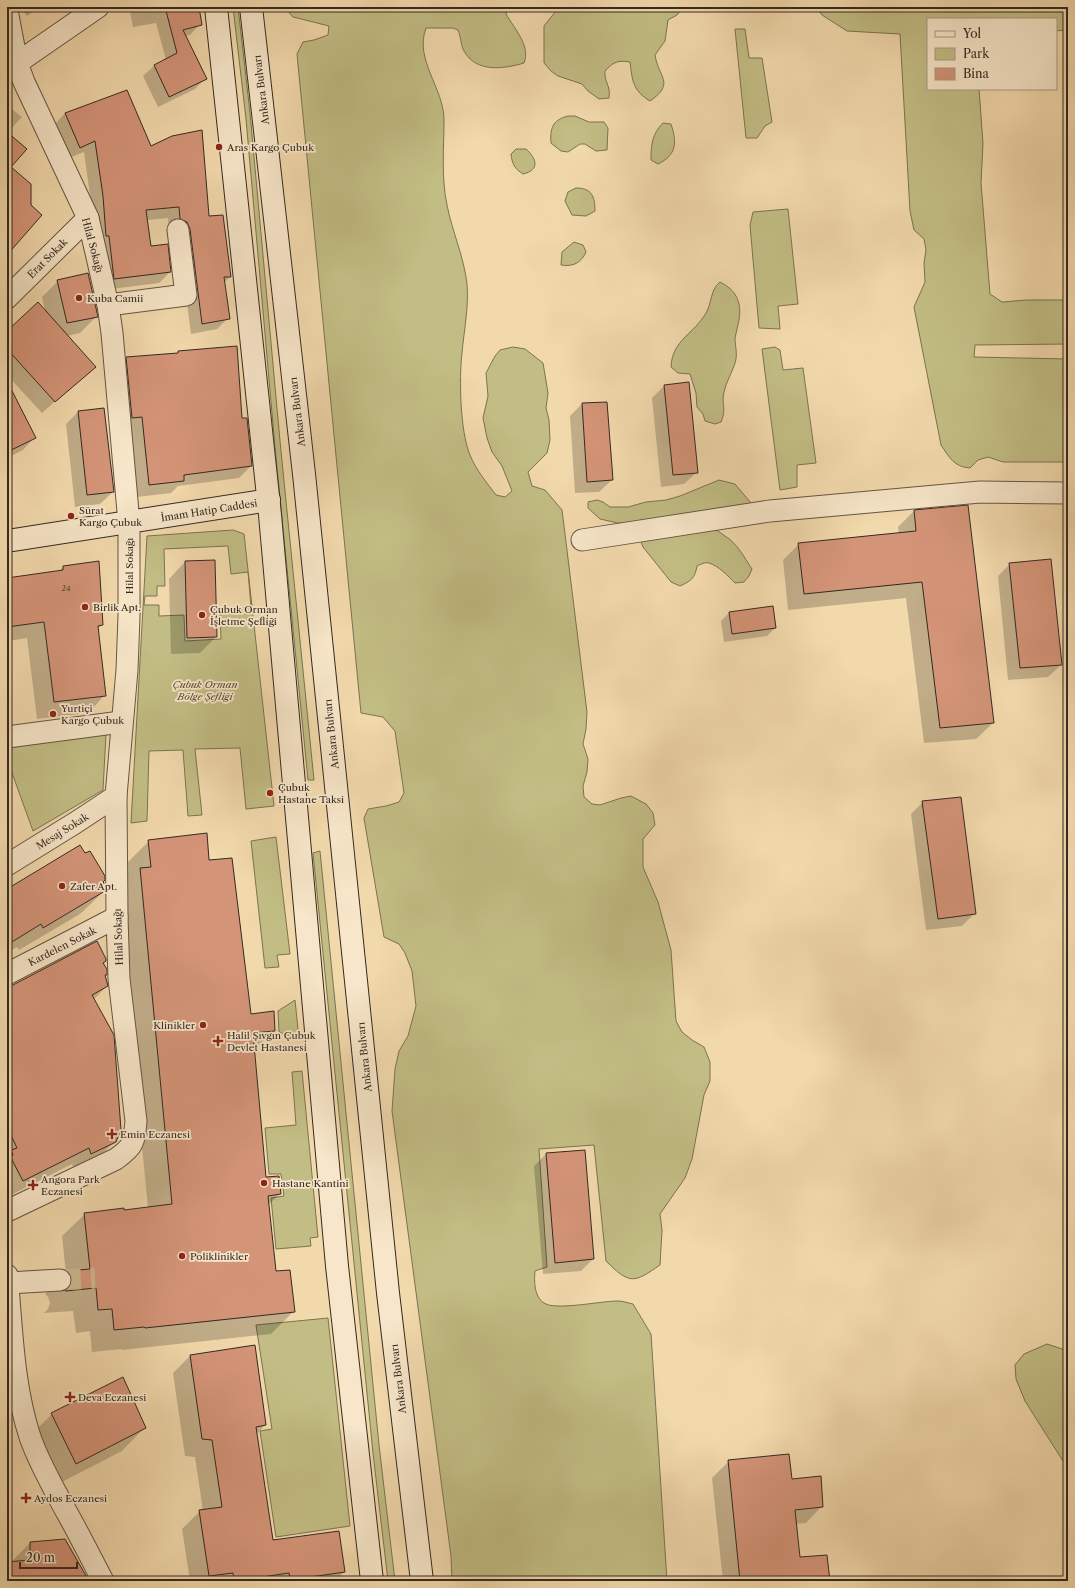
<svg xmlns="http://www.w3.org/2000/svg" width="1075" height="1588" font-family="'Libre Caslon Text',serif">
  <style>
    .green { fill: #c2bd84; stroke: #7b7353; fill-rule: evenodd }
    .shadow { fill: #0003 }
    .building { fill: #d49478; stroke: #342922 }
    .lines { fill: none; stroke-linecap: round; stroke-linejoin: round }
    .street-tunnel { stroke: #ccb690; stroke-width: 21; stroke-dasharray: 21 10; stroke-linecap: butt }
    .street-casing { stroke: #645544; stroke-width: 23 }
    .secondary-casing { stroke: #342922; stroke-width: 24 }
    .street { stroke: #f7e6c9; stroke-width: 21 }
    .secondary { stroke: #f7e6c9; stroke-width: 22 }
    .poi-dot { fill: #8f2418; stroke: #f7e6c9; stroke-width: 1.5 }
    .labels { text-anchor: middle; stroke-width: 3.5; stroke-linejoin: round; paint-order: stroke }
    .number-label { font-size: 8px; fill: #5c4438 }
    .street-label { font-size: 10px; fill: #342922; stroke: #f7e6c9 }
    .poi-label { font-size: 10px; fill: #342922; stroke: #f7e6c9; text-anchor: start }
    .park-label { font-size: 10px; font-style: italic; fill: #584e3a; stroke: #f7e6c9 }
  </style>
  <rect width="100%" height="100%" fill="#f2d9ac"/>
  <filter id="stains"><feTurbulence type="fractalNoise" baseFrequency=".005" numOctaves="4"/><feColorMatrix values="0 0 0 0 .2 0 0 0 0 .09 0 0 0 0 .02 0 0 0 .5 -.17"/></filter>
  <radialGradient id="worn" r=".72"><stop offset=".6" stop-color="#630" stop-opacity="0"/><stop offset="1" stop-color="#630" stop-opacity=".3"/></radialGradient>
  <!-- green -->
  <g class="green">
    <path d="M 233,7 L 238,7 L 250,113 L 280,441 L 314,780 L 308,780 L 275,447 L 246,119 Z"/>
    <path d="M 284,7 L 508,7 L 506,14 C 514,28 531,46 524,63 C 504,69 476,73 464,51 C 461,46 461,37 458,30 L 453,28 L 426,28 C 414,60 444,88 444,120 C 444,148 441,177 447,205 C 452,231 464,257 467,284 C 469,307 464,330 462,353 C 459,379 460,431 470,455 C 476,470 487,483 496,495 L 505,497 L 512,491 L 502,466 L 492,452 L 487,438 L 483,418 L 488,396 L 486,373 L 495,356 L 500,350 L 513,347 L 525,349 L 543,363 L 548,393 L 546,408 L 549,420 L 550,440 L 547,453 L 528,472 L 532,486 L 545,490 L 562,510 L 587,712 L 586,729 L 583,744 L 588,759 L 587,772 L 583,786 L 584,797 L 592,804 L 600,805 L 621,798 L 631,796 L 646,804 L 653,813 L 655,825 L 643,839 L 643,867 L 658,902 L 671,950 L 676,1021 L 682,1032 L 692,1040 L 704,1047 L 710,1062 L 710,1081 L 704,1095 L 692,1159 L 685,1178 L 660,1214 L 662,1230 L 660,1265 C 634,1283 630,1285 606,1261 L 594,1145 L 539,1149 L 547,1267 L 535,1271 C 534,1281 534,1299 546,1304 C 559,1310 601,1301 618,1301 C 623,1301 628,1303 633,1304 L 651,1334 L 667,1581 L 452,1581 L 451,1556 L 392,1111 L 395,1069 L 399,1051 L 408,1036 L 416,1006 L 412,971 L 405,953 L 399,944 L 384,937 L 364,818 L 368,809 L 386,806 L 399,802 L 404,793 L 395,731 L 383,717 L 361,713 L 297,54 L 303,42 L 314,40 L 328,35 L 329,26 L 293,17 Z"/>
    <path d="M 561,7 L 683,7 L 677,15 L 668,20 L 665,41 L 655,55 C 658,77 676,83 650,101 C 633,91 632,80 630,62 C 618,60 613,62 605,71 C 604,83 611,85 609,98 L 599,99 L 588,91 L 582,84 L 558,76 L 551,71 L 544,63 L 544,26 L 556,11 Z"/>
    <path d="M 816,7 L 1068,7 L 1068,30 L 1056,31 L 1056,19 L 928,19 L 928,89 L 979,89 L 983,143 L 981,183 L 990,294 L 1002,302 L 1027,300 L 1068,300 L 1068,344 L 975,345 L 974,357 L 1068,359 L 1068,465 L 1063,462 L 1003,462 L 988,457 L 978,460 L 970,468 C 954,467 949,457 941,445 L 914,307 L 925,282 L 924,263 L 926,250 L 924,239 L 914,230 L 910,211 L 900,34 L 847,31 L 822,15 Z"/>
    <path d="M 735,29 L 745,29 L 749,58 L 762,58 L 772,122 L 765,126 L 757,138 L 746,138 Z"/>
    <path d="M 568,116 L 575,116 L 589,122 L 604,122 L 608,128 L 607,150 L 596,151 L 585,144 L 580,144 L 568,152 L 561,151 L 551,143 C 550,129 552,120 568,116 Z"/>
    <path d="M 663,123 L 671,124 C 677,142 677,155 658,164 L 651,160 C 651,145 652,134 663,123 Z"/>
    <path d="M 516,149 L 526,149 C 537,159 540,170 523,174 C 515,169 512,164 511,154 Z"/>
    <path d="M 576,188 C 592,188 595,197 595,211 L 586,216 L 572,215 L 565,201 L 568,192 Z"/>
    <path d="M 788,209 L 798,304 L 778,306 L 780,329 L 759,328 L 750,225 L 753,212 Z"/>
    <path d="M 574,242 L 583,245 L 586,252 C 581,263 573,267 561,265 L 562,252 Z"/>
    <path d="M 720,282 C 736,290 742,302 739,320 C 738,326 736,332 735,338 C 735,346 738,355 735,363 C 732,373 726,382 724,392 C 721,404 727,409 721,422 L 715,424 L 705,421 L 703,414 L 697,407 L 696,393 L 690,374 L 678,373 L 671,367 C 672,340 694,334 706,313 C 712,303 710,290 720,282 Z"/>
    <path d="M 775,347 L 780,350 L 783,370 L 803,368 L 816,463 L 797,465 L 797,487 L 780,490 L 762,349 Z"/>
    <path d="M 719,480 L 735,484 L 751,503 L 753,513 L 706,524 C 712,528 719,531 725,536 C 737,543 744,557 752,569 L 749,576 L 744,582 L 735,583 C 728,576 719,566 709,563 C 705,562 701,564 697,566 C 695,578 691,581 680,586 L 671,582 L 643,547 L 636,528 L 630,523 L 618,523 L 600,519 L 588,508 L 588,502 L 597,500 L 603,502 L 610,507 L 628,507 L 646,502 L 666,500 L 680,496 Z"/>
    <path d="M 233,530 L 244,534 L 274,806 L 246,809 L 240,748 L 195,749 L 202,815 L 188,816 L 183,750 L 149,751 L 147,821 L 131,823 L 147,536 ZM 228,546 L 231,574 L 248,572 L 251,607 L 220,610 L 221,639 L 185,641 L 184,615 L 159,616 L 159,605 L 144,605 L 145,596 L 157,596 L 157,586 L 165,586 L 164,549 Z"/>
    <path d="M 106,734 L 103,790 L 33,831 L 7,759 L 7,748 Z"/>
    <path d="M 276,837 L 290,954 L 277,955 L 279,967 L 265,968 L 251,841 Z"/>
    <path d="M 320,851 L 379,1445 L 395,1581 L 388,1581 L 373,1453 L 313,853 Z"/>
    <path d="M 295,1000 L 299,1039 L 279,1032 L 278,1011 Z"/>
    <path d="M 302,1071 L 318,1237 L 310,1238 L 311,1246 L 276,1249 L 271,1198 L 284,1196 L 281,1174 L 269,1174 L 265,1128 L 296,1125 L 292,1072 Z"/>
    <path d="M 328,1318 L 350,1526 L 276,1537 L 260,1431 L 272,1429 L 256,1325 Z"/>
    <path d="M 1047,1344 L 1068,1351 L 1068,1469 L 1025,1401 L 1016,1379 L 1015,1365 L 1024,1354 Z"/>
  </g>
  <!-- shadow -->
  <g class="shadow">
    <path d="M 20,7 L 40,7 L 27,16 Z"/>
    <path d="M 129,7 L 198,7 L 200,24 L 190,35 L 185,36 L 205,79 L 195,89 L 158,107 L 143,76 L 154,66 L 166,60 L 156,23 L 133,27 Z"/>
    <path d="M 7,105 L 22,117 L 7,133 L 9,167 L 7,254 Z"/>
    <path d="M 65,113 L 150,148 L 208,217 L 230,277 L 224,283 L 228,318 L 217,329 L 191,334 L 179,240 L 169,230 L 168,218 L 147,220 L 150,247 L 170,272 L 159,283 L 103,290 L 84,152 L 69,158 L 54,125 Z"/>
    <path d="M 58,281 L 96,317 L 80,333 L 67,336 L 94,367 L 42,413 L 7,375 L 7,333 L 45,311 L 42,297 Z"/>
    <path d="M 178,352 L 241,419 L 251,466 L 239,478 L 178,486 L 171,493 L 137,497 L 130,429 L 114,370 L 127,358 L 176,354 Z"/>
    <path d="M 7,383 L 35,437 L 23,450 L 7,458 Z"/>
    <path d="M 664,386 L 697,472 L 684,484 L 661,487 L 652,398 Z"/>
    <path d="M 582,404 L 612,480 L 599,492 L 575,493 L 570,416 Z"/>
    <path d="M 78,412 L 113,492 L 100,504 L 75,507 L 66,424 Z"/>
    <path d="M 967,506 L 993,723 L 976,739 L 924,743 L 906,598 L 788,610 L 783,560 L 799,544 L 899,534 L 898,527 L 914,511 Z"/>
    <path d="M 185,562 L 216,637 L 200,653 L 171,654 L 169,579 Z"/>
    <path d="M 1010,564 L 1061,665 L 1048,677 L 1008,680 L 998,576 Z"/>
    <path d="M 63,567 L 102,625 L 97,629 L 105,695 L 88,713 L 37,719 L 27,638 L 7,641 L 7,580 L 58,572 Z"/>
    <path d="M 772,607 L 775,628 L 767,636 L 724,642 L 721,621 L 729,613 Z"/>
    <path d="M 923,802 L 974,914 L 962,926 L 926,930 L 911,814 Z"/>
    <path d="M 7,836 L 10,844 L 7,848 Z"/>
    <path d="M 149,841 L 208,862 L 250,1015 L 274,1030 L 253,1051 L 265,1178 L 280,1194 L 268,1205 L 275,1273 L 294,1311 L 271,1334 L 122,1350 L 122,1349 L 92,1352 L 90,1331 L 76,1333 L 73,1311 L 44,1313 L 48,1309 L 50,1303 L 48,1297 L 45,1294 L 66,1274 L 62,1236 L 85,1214 L 123,1212 L 148,1208 L 117,892 L 128,881 L 126,864 Z"/>
    <path d="M 7,890 L 104,891 L 80,914 L 19,950 L 17,947 L 7,953 Z"/>
    <path d="M 105,961 L 103,964 L 106,974 L 104,976 L 107,986 L 93,1000 L 115,1141 L 98,1158 L 74,1169 L 72,1164 L 7,1197 L 7,986 Z"/>
    <path d="M 546,1154 L 593,1259 L 581,1271 L 543,1274 L 534,1166 Z"/>
    <path d="M 190,1356 L 265,1425 L 256,1435 L 272,1541 L 344,1572 L 335,1581 L 190,1581 L 182,1529 L 200,1511 L 203,1511 L 195,1457 L 185,1456 L 173,1373 Z"/>
    <path d="M 122,1379 L 145,1427 L 122,1451 L 52,1487 L 28,1438 L 52,1414 Z"/>
    <path d="M 7,1456 L 9,1515 L 7,1517 Z"/>
    <path d="M 729,1461 L 791,1480 L 822,1506 L 806,1523 L 796,1524 L 799,1558 L 829,1581 L 723,1581 L 712,1478 Z"/>
    <path d="M 30,1543 L 87,1581 L 7,1581 L 7,1563 L 11,1562 Z"/>
  </g>
  <!-- building -->
  <g class="building">
    <path d="M 165,7 L 199,7 L 202,25 L 183,30 L 207,79 L 169,97 L 154,65 L 177,53 Z"/>
    <path d="M 127,90 L 151,146 L 172,136 L 202,130 L 209,216 L 223,215 L 231,277 L 224,277 L 230,319 L 202,324 L 190,229 L 187,222 L 180,219 L 179,207 L 146,210 L 151,246 L 168,244 L 171,272 L 114,279 L 109,236 L 106,236 L 103,196 L 95,141 L 80,148 L 65,113 Z"/>
    <path d="M 7,132 L 27,149 L 11,167 L 31,184 L 31,205 L 42,215 L 7,255 Z"/>
    <path d="M 88,273 L 98,317 L 67,323 L 57,280 Z"/>
    <path d="M 38,302 L 96,367 L 55,402 L 7,349 L 7,331 Z"/>
    <path d="M 237,346 L 242,418 L 247,418 L 252,466 L 184,475 L 184,481 L 149,485 L 142,417 L 132,418 L 126,357 L 178,353 L 178,351 Z"/>
    <path d="M 7,381 L 36,438 L 7,452 Z"/>
    <path d="M 689,382 L 698,473 L 673,475 L 664,385 Z"/>
    <path d="M 607,402 L 613,480 L 587,482 L 582,403 Z"/>
    <path d="M 104,408 L 114,492 L 87,495 L 78,411 Z"/>
    <path d="M 968,505 L 994,723 L 940,728 L 922,582 L 804,594 L 798,543 L 916,531 L 914,510 Z"/>
    <path d="M 1051,559 L 1062,665 L 1020,668 L 1009,563 Z"/>
    <path d="M 215,560 L 217,637 L 187,638 L 185,561 Z"/>
    <path d="M 99,561 L 103,625 L 98,626 L 106,696 L 54,702 L 44,622 L 7,627 L 7,578 L 63,570 L 63,566 Z"/>
    <path d="M 773,606 L 776,628 L 732,634 L 729,612 Z"/>
    <path d="M 961,797 L 976,914 L 938,919 L 922,801 Z"/>
    <path d="M 207,833 L 209,860 L 232,858 L 251,1014 L 274,1011 L 275,1031 L 253,1033 L 266,1177 L 279,1176 L 281,1194 L 268,1196 L 276,1271 L 290,1270 L 295,1312 L 145,1328 L 144,1327 L 114,1330 L 112,1309 L 98,1310 L 96,1288 L 65,1291 L 70,1286 L 72,1280 L 70,1274 L 67,1271 L 90,1269 L 84,1213 L 124,1208 L 124,1210 L 172,1204 L 140,868 L 151,867 L 148,840 Z"/>
    <path d="M 80,845 L 85,853 L 90,851 L 105,876 L 105,880 L 103,882 L 105,885 L 105,891 L 43,928 L 41,924 L 7,945 L 7,889 Z"/>
    <path d="M 97,941 L 106,959 L 106,961 L 103,963 L 107,969 L 107,975 L 105,975 L 108,986 L 92,995 L 114,1035 L 121,1130 L 116,1142 L 91,1154 L 89,1148 L 23,1181 L 10,1156 L 13,1155 L 11,1150 L 17,1148 L 7,1127 L 7,986 L 13,985 Z"/>
    <path d="M 585,1150 L 594,1259 L 555,1263 L 546,1153 Z"/>
    <path d="M 255,1345 L 266,1425 L 256,1427 L 273,1540 L 339,1531 L 345,1572 L 290,1580 L 289,1573 L 236,1581 L 234,1581 L 233,1573 L 209,1576 L 199,1510 L 222,1507 L 212,1440 L 202,1439 L 190,1355 Z"/>
    <path d="M 123,1377 L 146,1428 L 76,1464 L 51,1413 Z"/>
    <path d="M 789,1454 L 792,1479 L 821,1476 L 823,1507 L 795,1510 L 800,1557 L 827,1555 L 830,1581 L 740,1581 L 728,1460 Z"/>
    <path d="M 65,1539 L 89,1581 L 7,1581 L 7,1562 L 30,1560 L 30,1542 Z"/>
  </g>
  <g class="lines">
    <!-- street-tunnel -->
    <path class="street-tunnel" d="M 60,1280 L 95,1278"/>
    <defs>
      <g id="street">
        <path d="M 7,10 L 17,63 L 24,82 L 88,218 L 108,305 L 112,333 L 129,523 L 129,616 L 127,670 L 116,796 L 117,917 L 119,979 L 136,1121 C 134,1143 134,1146 116,1159 L 7,1211"/>
        <path d="M 10,71 L 17,63 L 98,7"/>
        <path d="M 7,298 L 88,218"/>
        <path d="M 108,305 L 186,295 L 178,230"/>
        <path d="M 582,540 L 770,511 L 980,492 L 1068,493"/>
        <path d="M 7,737 L 121,722"/>
        <path d="M 7,865 L 75,823 L 116,796"/>
        <path d="M 7,974 L 117,917"/>
        <path d="M 7,1275 C 12,1329 13,1385 30,1437 C 39,1463 53,1487 66,1511 C 79,1534 91,1558 103,1581"/>
        <path d="M 8,1283 L 60,1280"/>
      </g>
      <g id="secondary">
        <path d="M 216,7 L 270,515 L 337,1266 L 372,1581"/>
        <path d="M 251,7 L 304,474 L 388,1293 L 422,1581"/>
        <path d="M 7,541 L 269,500"/>
      </g>
    </defs>
    <!-- street casing -->
    <use href="#street" class="street-casing"/>
    <!-- secondary casing -->
    <use href="#secondary" class="secondary-casing"/>
    <!-- street -->
    <use href="#street" class="street"/>
    <!-- secondary -->
    <use href="#secondary" class="secondary"/>
  </g>
  <!-- markers -->
  <g class="poi-dot">
    <circle cx="219" cy="147" r="4"/>
    <circle cx="79" cy="298" r="4"/>
    <circle cx="71" cy="516" r="4"/>
    <circle cx="85" cy="607" r="4"/>
    <circle cx="202" cy="615" r="4"/>
    <circle cx="53" cy="714" r="4"/>
    <circle cx="270" cy="793" r="4"/>
    <circle cx="62" cy="886" r="4"/>
    <circle cx="203" cy="1025" r="4"/>
    <path d="M216 1035h4v4h4v4h-4v4h-4v-4h-4v-4h4z"/>
    <path d="M110 1128h4v4h4v4h-4v4h-4v-4h-4v-4h4z"/>
    <circle cx="264" cy="1183" r="4"/>
    <path d="M31 1179h4v4h4v4h-4v4h-4v-4h-4v-4h4z"/>
    <circle cx="182" cy="1256" r="4"/>
    <path d="M68 1391h4v4h4v4h-4v4h-4v-4h-4v-4h4z"/>
    <path d="M24 1492h4v4h4v4h-4v4h-4v-4h-4v-4h4z"/>
  </g>
  <g class="labels">
    <!-- number labels -->
    <g class="number-label">
      <text x="66" y="591">24</text>
    </g>
    <!-- street labels -->
    <g class="street-label">
      <text transform="translate(261 90) rotate(-97)" y="4">Ankara Bulvarı</text>
      <text transform="translate(93 245) rotate(75)" y="4">Hilal Sokağı</text>
      <text transform="translate(47 258) rotate(-45)" y="4">Erat Sokak</text>
      <text transform="translate(297 412) rotate(-97)" y="4">Ankara Bulvarı</text>
      <text transform="translate(209 510) rotate(-9)" y="4">İmam Hatip Caddesi</text>
      <text transform="translate(129 566) rotate(-90)" y="4">Hilal Sokağı</text>
      <text transform="translate(331 734) rotate(-96)" y="4">Ankara Bulvarı</text>
      <text transform="translate(62 831) rotate(-32)" y="4">Mesaj Sokak</text>
      <text transform="translate(118 937) rotate(-92)" y="4">Hilal Sokağı</text>
      <text transform="translate(62 946) rotate(-27)" y="4">Kardelen Sokak</text>
      <text transform="translate(364 1057) rotate(-96)" y="4">Ankara Bulvarı</text>
      <text transform="translate(398 1379) rotate(-97)" y="4">Ankara Bulvarı</text>
    </g>
    <!-- poi labels -->
    <g class="poi-label">
      <text x="227" y="151">Aras Kargo Çubuk</text>
      <text x="87" y="302">Kuba Camii</text>
      <text x="79" y="514">Sürat<tspan x="79" dy="12">Kargo Çubuk</tspan></text>
      <text x="93" y="611">Birlik Apt.</text>
      <text x="210" y="613">Çubuk Orman<tspan x="210" dy="12">İşletme Şefliği</tspan></text>
      <text x="61" y="712">Yurtiçi<tspan x="61" dy="12">Kargo Çubuk</tspan></text>
      <text x="278" y="791">Çubuk<tspan x="278" dy="12">Hastane Taksi</tspan></text>
      <text x="70" y="890">Zafer Apt.</text>
      <text x="195" y="1029" text-anchor="end">Klinikler</text>
      <text x="227" y="1039">Halil Şıvgın Çubuk<tspan x="227" dy="12">Devlet Hastanesi</tspan></text>
      <text x="120" y="1138">Emin Eczanesi</text>
      <text x="41" y="1183">Angora Park<tspan x="41" dy="12">Eczanesi</tspan></text>
      <text x="272" y="1187">Hastane Kantini</text>
      <text x="190" y="1260">Poliklinikler</text>
      <text x="78" y="1401">Deva Eczanesi</text>
      <text x="34" y="1502">Aydos Eczanesi</text>
    </g>
    <!-- park labels -->
    <g class="park-label">
      <text x="205" y="688">Çubuk Orman<tspan x="205" dy="12">Bölge Şefliği</tspan></text>
    </g>
  </g>
  <!-- margin -->
  <rect width="1075" height="1588" fill="none" stroke="#f2d9ac" stroke-width="24"/>
  <rect x="8" y="8" width="1059" height="1572" fill="none" stroke="#342922" stroke-width="2"/>
  <rect x="12" y="12" width="1051" height="1564" fill="none" stroke="#342922"/>
  <!-- legend -->
  <rect x="927" y="18" width="130" height="72" fill="#f7e6c9" stroke="#a99a86"/>
  <rect x="935" y="31" width="20" height="6" fill="#f7e6c9" stroke="#a99a86"/>
  <text x="963" y="38" font-size="12" fill="#342922">Yol</text>
  <rect x="935" y="48" width="20" height="12" fill="#c2bd84" stroke="#a99a86"/>
  <text x="963" y="58" font-size="12" fill="#342922">Park</text>
  <rect x="935" y="68" width="20" height="12" fill="#d49478" stroke="#a99a86"/>
  <text x="963" y="78" font-size="12" fill="#342922">Bina</text>
  <!-- scale -->
  <path d="M20 1562v6h57v-6" fill="none" stroke="#342922" stroke-width="2"/>
  <text x="26" y="1562" font-size="12" fill="#342922" stroke="#f7e6c9" stroke-width="3" paint-order="stroke">20 m</text>
  <rect width="100%" height="100%" filter="url(#stains)"/>
  <rect width="100%" height="100%" fill="url(#worn)"/>
</svg>
